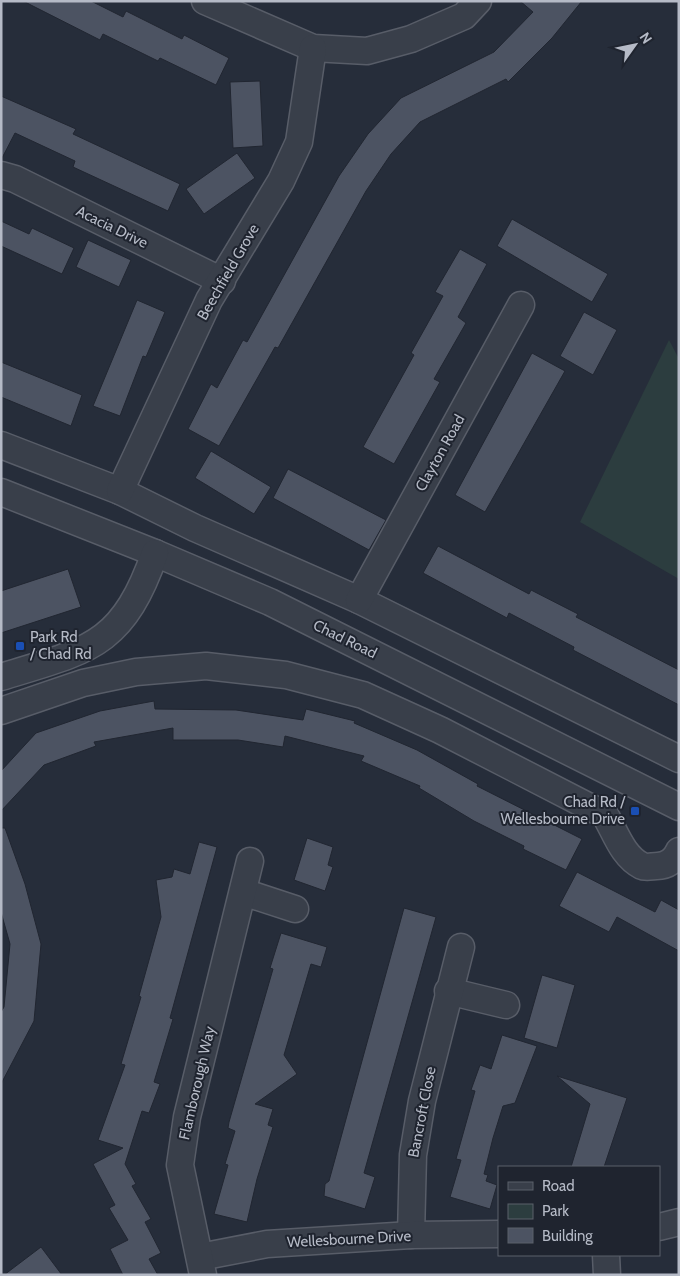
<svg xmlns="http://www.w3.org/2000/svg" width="680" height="1276" font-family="Cabin,sans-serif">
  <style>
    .green { fill: #2c3d3f }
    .building { fill: #4c5362; stroke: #212631 }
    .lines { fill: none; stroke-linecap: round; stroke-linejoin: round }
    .minor-casing { stroke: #585d68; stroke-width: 29 }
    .minor { stroke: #393f4a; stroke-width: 26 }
    .transit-dot { fill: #1a4fb4; stroke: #1f242f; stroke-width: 2 }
    .labels { text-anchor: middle; stroke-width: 4; stroke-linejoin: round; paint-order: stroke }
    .street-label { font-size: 15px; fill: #b5bac6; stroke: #1f242f }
    .poi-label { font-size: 15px; fill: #b5bac6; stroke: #1f242f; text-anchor: start }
  </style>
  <rect width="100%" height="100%" fill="#262d3a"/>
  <!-- green -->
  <path class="green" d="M 669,340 L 679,359 L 679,579 L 580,522 Z"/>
  <!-- building -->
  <g class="building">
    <path d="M 23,1 L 91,1 L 123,17 L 126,11 L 182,39 L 184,35 L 229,58 L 216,85 L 160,58 L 158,61 L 103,34 L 100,40 Z"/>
    <path d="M 520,1 L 582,1 L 552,38 L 508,82 L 506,79 L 420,122 L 391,154 L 366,191 L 278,348 L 275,347 L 219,446 L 188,429 L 211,384 L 217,388 L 243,340 L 247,342 L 339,176 L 368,134 L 401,98 L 494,52 L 533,12 Z"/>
    <path d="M 260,81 L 263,146 L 233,148 L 230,82 Z"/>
    <path d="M 1,96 L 76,129 L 73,134 L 180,184 L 168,211 L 73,167 L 75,161 L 15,133 L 1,160 Z"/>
    <path d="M 237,153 L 255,178 L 204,214 L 186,189 Z"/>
    <path d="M 512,219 L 608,274 L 592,302 L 497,246 Z"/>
    <path d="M 1,221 L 29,234 L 32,228 L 74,248 L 62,274 L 1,246 Z"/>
    <path d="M 88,240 L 131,260 L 119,287 L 76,267 Z"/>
    <path d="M 460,249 L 487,264 L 458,317 L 466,323 L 434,379 L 440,382 L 394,464 L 363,447 L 414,355 L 411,353 L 443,296 L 435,292 Z"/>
    <path d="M 137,300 L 165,312 L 146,357 L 143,356 L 120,416 L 93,406 Z"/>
    <path d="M 584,312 L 617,330 L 593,375 L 560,356 Z"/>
    <path d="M 532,353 L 565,371 L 485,512 L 455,495 Z"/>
    <path d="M 1,362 L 82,395 L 71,426 L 1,397 Z"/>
    <path d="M 211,451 L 271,487 L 254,514 L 195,478 Z"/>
    <path d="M 288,469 L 386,520 L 369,550 L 273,498 Z"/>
    <path d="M 438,546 L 529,594 L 531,590 L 578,614 L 576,617 L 679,670 L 679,705 L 573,650 L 574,647 L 509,613 L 507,618 L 423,573 Z"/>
    <path d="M 68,569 L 81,607 L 1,633 L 1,591 Z"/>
    <path d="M 154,701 L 155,709 L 236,710 L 303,720 L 306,709 L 355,721 L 354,723 L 417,750 L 478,784 L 477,786 L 582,839 L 566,870 L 523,849 L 524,846 L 474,821 L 419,788 L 420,786 L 361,761 L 364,756 L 285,736 L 283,747 L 238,740 L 173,740 L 173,728 L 94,742 L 96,746 L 44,765 L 1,811 L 1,771 L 36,733 L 100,711 Z"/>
    <path d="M 1,828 L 5,828 L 25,884 L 41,944 L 34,1021 L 1,1084 L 1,1012 L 4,1007 L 10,944 L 1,912 Z"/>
    <path d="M 307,838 L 333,847 L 328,865 L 333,867 L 325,891 L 294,880 Z"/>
    <path d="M 199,842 L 217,847 L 170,1018 L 173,1019 L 154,1082 L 160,1084 L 149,1113 L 142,1111 L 125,1164 L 136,1184 L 132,1186 L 151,1219 L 145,1222 L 161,1253 L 149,1259 L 158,1275 L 123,1275 L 110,1249 L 128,1240 L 109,1208 L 115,1205 L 93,1164 L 123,1148 L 98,1140 L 125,1065 L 121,1064 L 141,997 L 139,996 L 161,917 L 156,880 L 172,877 L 174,869 L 190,874 Z"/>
    <path d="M 577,872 L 655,912 L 661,900 L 679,910 L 679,951 L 617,917 L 609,932 L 559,906 Z"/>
    <path d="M 404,908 L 436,917 L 364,1173 L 375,1177 L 365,1209 L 324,1196 L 325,1184 L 329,1181 Z"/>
    <path d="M 281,933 L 327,947 L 321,967 L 311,964 L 284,1055 L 297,1074 L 255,1104 L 273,1109 L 268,1125 L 273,1127 L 257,1179 L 247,1222 L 214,1214 L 228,1165 L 225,1164 L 235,1131 L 228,1128 L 229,1122 L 273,969 L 270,968 Z"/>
    <path d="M 542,975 L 575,985 L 557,1048 L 524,1038 Z"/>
    <path d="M 502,1035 L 537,1046 L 515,1103 L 503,1106 L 493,1138 L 484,1174 L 488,1175 L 486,1181 L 497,1185 L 490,1209 L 450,1197 L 461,1160 L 456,1159 L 475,1091 L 471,1090 L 480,1065 L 491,1069 Z"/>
    <path d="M 557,1076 L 627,1098 L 604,1167 L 571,1167 L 590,1104 Z"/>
    <path d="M 41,1247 L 62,1275 L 4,1275 Z"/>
  </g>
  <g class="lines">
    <defs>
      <g id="minor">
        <path d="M 205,1 L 313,48 L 367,51 L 411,39 L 464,16 L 478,1"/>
        <path d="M 1,175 L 15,179 L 222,281"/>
        <path d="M 1,445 L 120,491 L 195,528 L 359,600 L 679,759"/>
        <path d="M 120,491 L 209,300 L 281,181 L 299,142 L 313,48"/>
        <path d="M 1,492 L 155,553 L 270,602 L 679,807"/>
        <path d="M 359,600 L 521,305"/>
        <path d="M 1,677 C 89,650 122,647 155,553"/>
        <path d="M 1,711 L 83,683 L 136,672 L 206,666 L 286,675 L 363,695 L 440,730 L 605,815 C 615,831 622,856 642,866 C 646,868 653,866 657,866 C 667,866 675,860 679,851"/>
        <path d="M 243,892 L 295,909"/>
        <path d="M 448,991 L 506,1005"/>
        <path d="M 659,1227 L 679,1222"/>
        <path d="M 411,1235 L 413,1155 L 422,1101 L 461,947"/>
        <path d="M 606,1255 L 607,1275"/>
        <path d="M 200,1257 L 267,1244 L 411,1235 L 499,1234"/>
        <path d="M 203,1275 L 180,1165 L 187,1117 L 250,861"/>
      </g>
    </defs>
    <!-- minor casing -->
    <use href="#minor" class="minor-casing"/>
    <!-- minor -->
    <use href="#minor" class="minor"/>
  </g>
  <!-- markers -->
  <g class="transit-dot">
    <rect x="15" y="641" width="10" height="10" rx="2.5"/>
    <rect x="630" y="806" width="10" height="10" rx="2.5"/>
  </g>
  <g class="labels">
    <!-- street labels -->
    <g class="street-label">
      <text transform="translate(112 227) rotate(26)" y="5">Acacia Drive</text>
      <text transform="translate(228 272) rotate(-60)" y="5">Beechfield Grove</text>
      <text transform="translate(440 453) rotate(-61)" y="5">Clayton Road</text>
      <text transform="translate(345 639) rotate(26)" y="5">Chad Road</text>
      <text transform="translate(197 1083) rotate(-77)" y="5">Flamborough Way</text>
      <text transform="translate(422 1112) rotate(-79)" y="5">Bancroft Close</text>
      <text transform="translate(349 1239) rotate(-3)" y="5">Wellesbourne Drive</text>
    </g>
    <!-- poi labels -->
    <g class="poi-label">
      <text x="30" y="642">Park Rd<tspan x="30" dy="17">/ Chad Rd</tspan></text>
      <text x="625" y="807" text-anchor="end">Chad Rd /<tspan x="625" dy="17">Wellesbourne Drive</tspan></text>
    </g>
  </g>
  <!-- border -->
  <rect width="680" height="1276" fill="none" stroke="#b5bac6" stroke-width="5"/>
  <!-- legend -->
  <rect x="498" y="1166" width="162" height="90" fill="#1f242f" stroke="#5b606b"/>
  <rect x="508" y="1182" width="25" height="8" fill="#393f4a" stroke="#5b606b"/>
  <text x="542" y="1191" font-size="15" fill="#b5bac6">Road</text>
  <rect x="508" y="1204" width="25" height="15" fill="#2c3d3f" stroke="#5b606b"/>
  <text x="542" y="1216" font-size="15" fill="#b5bac6">Park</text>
  <rect x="508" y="1228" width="25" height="15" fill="#4c5362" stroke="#5b606b"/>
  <text x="542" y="1241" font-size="15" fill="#b5bac6">Building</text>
  <!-- north arrow -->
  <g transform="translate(635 45) rotate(57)" stroke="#1f242f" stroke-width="4" paint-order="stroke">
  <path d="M0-4L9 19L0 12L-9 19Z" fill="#b5bac6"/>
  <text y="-8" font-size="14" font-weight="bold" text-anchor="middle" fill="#b5bac6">N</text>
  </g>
</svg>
